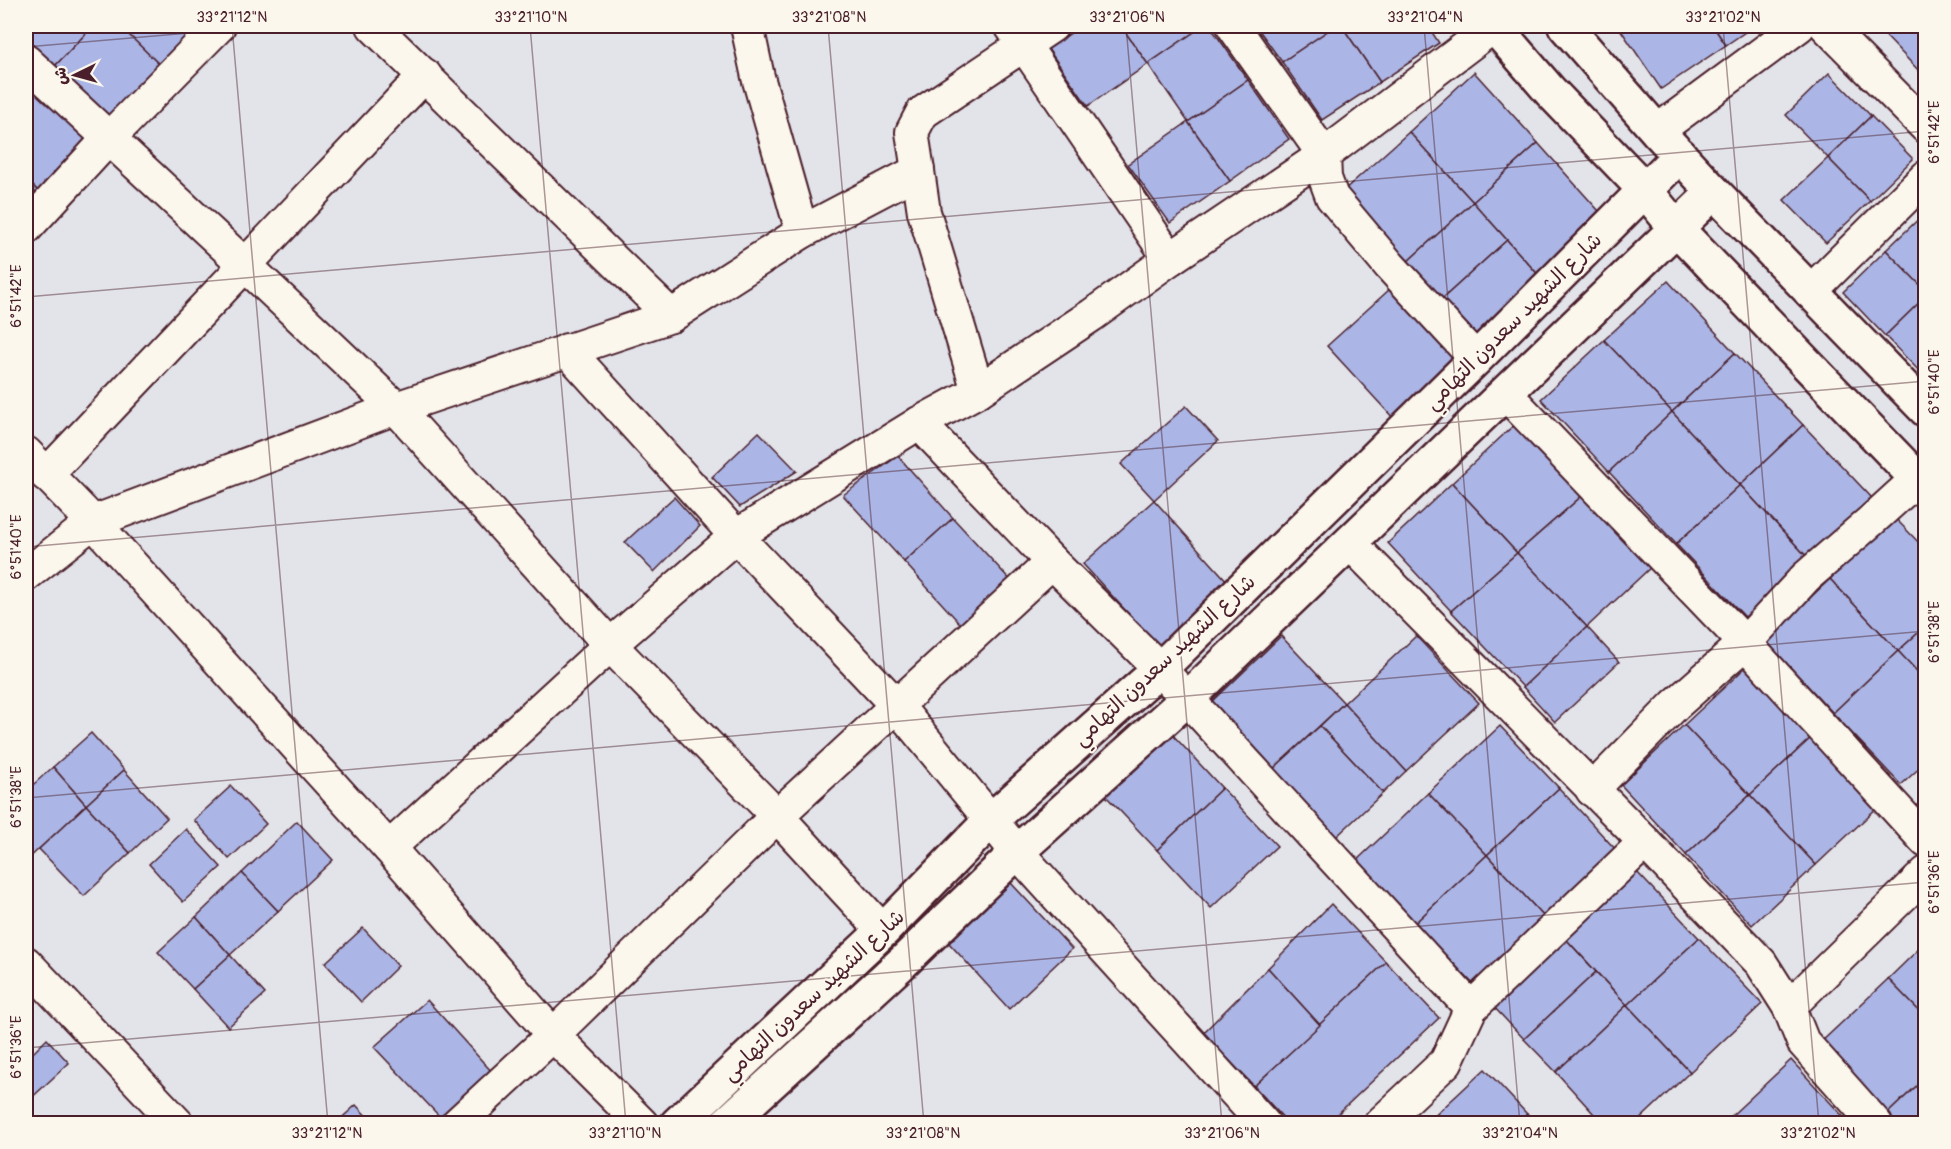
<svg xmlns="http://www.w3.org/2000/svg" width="1951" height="1149" font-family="Pangolin,'Playpen Sans Arabic',sans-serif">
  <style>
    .building { fill: #abb6e6; stroke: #4a1f2b; stroke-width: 1.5 }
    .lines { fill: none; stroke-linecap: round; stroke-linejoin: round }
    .street-casing { stroke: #4a1f2b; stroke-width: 36 }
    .secondary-casing { stroke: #4a1f2b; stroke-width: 38 }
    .street { stroke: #fbf7ec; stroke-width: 32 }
    .secondary { stroke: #fbf7ec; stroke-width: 33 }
    .ticks { fill: none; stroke: #4a1f2b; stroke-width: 1.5; stroke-opacity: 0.45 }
    .labels { text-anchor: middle; stroke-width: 4.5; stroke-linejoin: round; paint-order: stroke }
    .street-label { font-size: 21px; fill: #4a1f2b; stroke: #fbf7ec }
    .neatline { fill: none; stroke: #4a1f2b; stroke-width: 2 }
    .ticks-label { font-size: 15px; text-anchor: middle; fill: #4a1f2b }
  </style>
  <rect width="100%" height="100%" fill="#e3e4ea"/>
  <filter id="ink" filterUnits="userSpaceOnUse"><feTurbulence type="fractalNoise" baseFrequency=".0167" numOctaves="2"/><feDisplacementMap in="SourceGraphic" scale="12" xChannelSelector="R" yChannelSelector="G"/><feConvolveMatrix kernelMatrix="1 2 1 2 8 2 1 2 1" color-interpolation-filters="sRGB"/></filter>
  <g filter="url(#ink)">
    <!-- building -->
    <g class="building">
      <path d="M 26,26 L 93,26 L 55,66 L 26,38 Z"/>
      <path d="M 93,26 L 120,26 L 159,64 L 109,116 L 55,66 Z"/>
      <path d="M 120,26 L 196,26 L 159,64 Z"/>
      <path d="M 1081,26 L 1121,26 L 1148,64 L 1088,106 L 1048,49 Z"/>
      <path d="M 1121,26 L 1203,26 L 1148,64 Z"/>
      <path d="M 1203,26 L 1210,26 L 1248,80 L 1188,122 L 1148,64 Z"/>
      <path d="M 1256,26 L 1335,26 L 1282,62 Z"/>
      <path d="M 1335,26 L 1342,26 L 1380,82 L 1322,120 L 1282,62 Z"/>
      <path d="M 1342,26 L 1428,26 L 1439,43 L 1380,82 Z"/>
      <path d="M 1618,26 L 1713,26 L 1726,45 L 1661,89 Z"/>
      <path d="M 1713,26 L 1754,26 L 1726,45 Z"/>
      <path d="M 1883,26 L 1926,26 L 1926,69 L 1921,73 L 1879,29 Z"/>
      <path d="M 1474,72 L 1538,143 L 1473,202 L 1409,132 Z"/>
      <path d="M 1829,73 L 1871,116 L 1828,158 L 1786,115 Z"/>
      <path d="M 1248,80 L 1289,139 L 1230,181 L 1188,122 Z"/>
      <path d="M 32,89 L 89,141 L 40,193 L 26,179 L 26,96 Z"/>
      <path d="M 1871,116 L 1913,159 L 1870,201 L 1828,158 Z"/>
      <path d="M 1188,122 L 1230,181 L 1170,223 L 1128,164 Z"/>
      <path d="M 1409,132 L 1473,202 L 1407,262 L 1343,191 Z"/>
      <path d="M 1538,143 L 1607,220 L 1542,279 L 1473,202 Z"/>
      <path d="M 1828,158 L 1870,201 L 1826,243 L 1784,200 Z"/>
      <path d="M 26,179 L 40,193 L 26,209 Z"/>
      <path d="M 1473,202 L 1507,240 L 1441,300 L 1407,262 Z"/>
      <path d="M 1926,212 L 1926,291 L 1886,250 Z"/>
      <path d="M 1507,240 L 1542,279 L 1477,338 L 1441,300 Z"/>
      <path d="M 1886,250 L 1926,291 L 1926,296 L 1885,336 L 1843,292 Z"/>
      <path d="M 1668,281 L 1735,353 L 1672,412 L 1604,340 Z"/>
      <path d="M 1390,289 L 1457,363 L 1395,420 L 1327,346 Z"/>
      <path d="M 1926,296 L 1926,378 L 1885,336 Z"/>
      <path d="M 1604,340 L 1672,412 L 1609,472 L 1541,399 Z"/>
      <path d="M 1735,353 L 1803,425 L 1740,485 L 1672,412 Z"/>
      <path d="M 1186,406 L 1218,441 L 1154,500 L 1121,464 Z"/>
      <path d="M 1672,412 L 1740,485 L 1676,544 L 1609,472 Z"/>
      <path d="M 1516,423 L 1583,495 L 1517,553 L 1452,483 Z"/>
      <path d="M 1803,425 L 1872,498 L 1808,558 L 1740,485 Z"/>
      <path d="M 759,432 L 797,471 L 740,507 L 712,477 Z"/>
      <path d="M 898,456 L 953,518 L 904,562 L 843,495 Z"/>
      <path d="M 1452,483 L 1517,553 L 1451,611 L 1388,543 Z"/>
      <path d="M 1740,485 L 1808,558 L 1745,617 L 1676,544 Z"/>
      <path d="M 1583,495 L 1651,567 L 1587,627 L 1517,553 Z"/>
      <path d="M 674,497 L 700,526 L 654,572 L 625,542 Z"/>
      <path d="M 1154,500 L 1228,582 L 1158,646 L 1083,564 Z"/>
      <path d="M 953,518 L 1014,584 L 965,629 L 904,562 Z"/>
      <path d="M 1895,518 L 1926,550 L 1926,626 L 1898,651 L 1830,579 Z"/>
      <path d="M 1517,553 L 1587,627 L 1523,687 L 1451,611 Z"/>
      <path d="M 1830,579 L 1898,651 L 1833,713 L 1765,640 Z"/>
      <path d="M 1926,626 L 1926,681 L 1898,651 Z"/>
      <path d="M 1587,627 L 1619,662 L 1555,722 L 1523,687 Z"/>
      <path d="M 1281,636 L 1344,703 L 1272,770 L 1210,704 Z"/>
      <path d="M 1416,636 L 1479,703 L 1406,771 L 1344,703 Z"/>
      <path d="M 1898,651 L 1926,681 L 1926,762 L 1901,785 L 1833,713 Z"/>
      <path d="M 1748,665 L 1814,735 L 1750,795 L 1684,725 Z"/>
      <path d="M 1344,703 L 1406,771 L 1383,793 L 1320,726 Z"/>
      <path d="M 1684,725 L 1750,795 L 1686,855 L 1621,785 Z"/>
      <path d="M 1320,726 L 1383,793 L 1335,838 L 1272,770 Z"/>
      <path d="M 1500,726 L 1559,788 L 1487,855 L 1428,793 Z"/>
      <path d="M 91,733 L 124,770 L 86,805 L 53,767 Z"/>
      <path d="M 1171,733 L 1222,788 L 1157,850 L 1105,795 Z"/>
      <path d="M 1814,735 L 1880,805 L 1816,865 L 1750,795 Z"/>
      <path d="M 53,767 L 86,805 L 26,861 L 26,791 Z"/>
      <path d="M 124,770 L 167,818 L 130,853 L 86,805 Z"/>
      <path d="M 231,786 L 266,824 L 229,859 L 194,820 Z"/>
      <path d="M 1222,788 L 1277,846 L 1211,908 L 1157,850 Z"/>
      <path d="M 1559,788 L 1617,851 L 1545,918 L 1487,855 Z"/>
      <path d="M 1428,793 L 1487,855 L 1415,923 L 1356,861 Z"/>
      <path d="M 1750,795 L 1816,865 L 1752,925 L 1686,855 Z"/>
      <path d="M 86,805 L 130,853 L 84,896 L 39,849 Z"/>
      <path d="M 297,821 L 333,860 L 278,911 L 242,873 Z"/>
      <path d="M 186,829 L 221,867 L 183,902 L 149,864 Z"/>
      <path d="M 1487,855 L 1545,918 L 1474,985 L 1415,923 Z"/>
      <path d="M 1636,871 L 1699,938 L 1627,1005 L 1565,938 Z"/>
      <path d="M 242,873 L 278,911 L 230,955 L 196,917 Z"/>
      <path d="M 1011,883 L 1072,949 L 1009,1009 L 948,942 Z"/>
      <path d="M 1331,904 L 1386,962 L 1320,1025 L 1268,968 Z"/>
      <path d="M 196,917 L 230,955 L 193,989 L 158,952 Z"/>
      <path d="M 363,928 L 398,966 L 361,1002 L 325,963 Z"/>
      <path d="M 1565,938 L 1596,972 L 1524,1039 L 1493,1006 Z"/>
      <path d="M 1699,938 L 1762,1004 L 1690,1072 L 1627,1005 Z"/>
      <path d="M 1926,942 L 1926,1018 L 1888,979 Z"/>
      <path d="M 230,955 L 265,994 L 228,1027 L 193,989 Z"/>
      <path d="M 1386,962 L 1439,1018 L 1327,1124 L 1289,1124 L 1254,1086 Z"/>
      <path d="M 1268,968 L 1320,1025 L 1254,1086 L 1203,1033 Z"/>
      <path d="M 1596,972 L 1627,1005 L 1556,1072 L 1524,1039 Z"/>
      <path d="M 1888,979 L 1926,1018 L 1926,1077 L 1886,1115 L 1818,1045 Z"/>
      <path d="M 427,1000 L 492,1072 L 440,1117 L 374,1047 Z"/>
      <path d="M 1627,1005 L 1690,1072 L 1635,1124 L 1603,1124 L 1556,1072 Z"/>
      <path d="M 47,1039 L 69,1063 L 26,1103 L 26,1045 L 33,1053 Z"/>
      <path d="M 1791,1060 L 1850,1124 L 1732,1124 L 1728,1119 Z"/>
      <path d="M 1485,1069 L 1527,1114 L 1517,1124 L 1426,1124 Z"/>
      <path d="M 1926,1077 L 1926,1124 L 1895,1124 L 1886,1115 Z"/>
      <path d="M 356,1105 L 374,1124 L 335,1124 Z"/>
      <path d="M 1527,1114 L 1536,1124 L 1517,1124 Z"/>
    </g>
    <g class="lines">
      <defs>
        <g id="street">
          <path d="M 373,26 L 671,316"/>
          <path d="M 747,26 L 758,77 L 802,232"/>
          <path d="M 1011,26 L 1170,259"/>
          <path d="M 1233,26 L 1324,155 L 1325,178 L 1332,197 L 1390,266 L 1476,359"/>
          <path d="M 1826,26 L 1926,127"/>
          <path d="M 26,61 L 245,265 L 396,408 L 610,645 L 777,816 L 883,931"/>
          <path d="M 1657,131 L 1799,26"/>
          <path d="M 918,171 L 912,132 L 922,113 L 1052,26"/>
          <path d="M 26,228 L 109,138 L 219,26"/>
          <path d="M 1810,292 L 1926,177"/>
          <path d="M 567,350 L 736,536 L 897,706 L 1017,852 L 1264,1124"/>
          <path d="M 1506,394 L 1745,643 L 1926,841"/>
          <path d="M 919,423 L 1052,562 L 1160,669 L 1471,1008"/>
          <path d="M 26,453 L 93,522 L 389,848 L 553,1035 L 642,1124"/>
          <path d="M 46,475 L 425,75"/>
          <path d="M 1350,543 L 1645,842 L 1761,963 L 1789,1007 L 1803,1042 L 1876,1124"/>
          <path d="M 26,575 L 93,522 L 396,408 L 671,316 L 802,232 L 918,171 L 924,212 L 978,391"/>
          <path d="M 1592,790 L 1675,705 L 1745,643 L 1806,577 L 1872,520 L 1917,479"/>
          <path d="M 389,848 L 610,645 L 736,536 L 919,423 L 978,391 L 1092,315 L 1170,259 L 1324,155 L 1494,26"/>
          <path d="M 26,963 L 178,1124"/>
          <path d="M 1789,1007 L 1926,873"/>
          <path d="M 457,1124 L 553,1035 L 777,816 L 1052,562"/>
          <path d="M 1380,1124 L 1446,1062 L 1471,1008 L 1645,842"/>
        </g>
        <g id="secondary">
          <path d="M 1494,26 L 1550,91 L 1645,190 L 1676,228 L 1926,488"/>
          <path d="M 1565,26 L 1657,131 L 1714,192 L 1926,410"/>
          <path d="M 677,1124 L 883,931 L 992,819 L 1160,669 L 1476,359 L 1680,155"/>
          <path d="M 726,1124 L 902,963 L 1017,852 L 1187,699 L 1714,192"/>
        </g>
      </defs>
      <!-- street casing -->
      <use href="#street" class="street-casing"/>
      <!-- secondary casing -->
      <use href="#secondary" class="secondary-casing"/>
      <!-- street -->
      <use href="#street" class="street"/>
      <!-- secondary -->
      <use href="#secondary" class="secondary"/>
    </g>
  </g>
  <!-- ticks -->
  <path class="ticks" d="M 232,26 L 328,1124M 530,26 L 626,1124M 828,26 L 924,1124M 1126,26 L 1222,1124M 1424,26 L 1520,1124M 1723,26 L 1819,1124M 26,47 L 270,26M 26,297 L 1926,131M 26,547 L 1926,381M 26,798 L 1926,631M 26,1048 L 1926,882M 26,1076 L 30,1124"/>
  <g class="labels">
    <!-- street labels -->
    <g class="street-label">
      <text transform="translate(1513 321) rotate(-45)" y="7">شارع الشهيد سعدون التهامي</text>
      <text transform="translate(1164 660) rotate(-43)" y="7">شارع الشهيد سعدون التهامي</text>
      <text transform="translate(813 995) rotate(-43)" y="7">شارع الشهيد سعدون التهامي</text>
    </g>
  </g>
  <!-- margin -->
  <rect width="1951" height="1149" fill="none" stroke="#fbf7ec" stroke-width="66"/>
  <!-- north arrow -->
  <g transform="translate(75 75) rotate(265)" stroke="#fbf7ec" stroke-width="4.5" paint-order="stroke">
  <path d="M0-4.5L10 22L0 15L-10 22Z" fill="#4a1f2b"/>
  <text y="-9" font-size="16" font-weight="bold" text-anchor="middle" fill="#4a1f2b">ش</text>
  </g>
  <rect x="33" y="33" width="1885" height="1083" class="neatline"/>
  <g class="ticks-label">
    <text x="232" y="22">33°21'12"N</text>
    <text x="531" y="22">33°21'10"N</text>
    <text x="829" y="22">33°21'08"N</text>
    <text x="1127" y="22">33°21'06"N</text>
    <text x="1425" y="22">33°21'04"N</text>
    <text x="1723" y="22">33°21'02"N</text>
    <text transform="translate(1934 132) rotate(-90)" y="5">6°51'42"E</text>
    <text transform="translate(16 296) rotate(-90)" y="5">6°51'42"E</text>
    <text transform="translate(1934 382) rotate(-90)" y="5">6°51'40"E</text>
    <text transform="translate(16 547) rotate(-90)" y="5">6°51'40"E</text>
    <text transform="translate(1934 632) rotate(-90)" y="5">6°51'38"E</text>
    <text transform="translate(16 797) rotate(-90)" y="5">6°51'38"E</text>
    <text transform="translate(1934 882) rotate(-90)" y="5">6°51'36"E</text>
    <text transform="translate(16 1047) rotate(-90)" y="5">6°51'36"E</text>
    <text x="327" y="1138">33°21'12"N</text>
    <text x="625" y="1138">33°21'10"N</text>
    <text x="923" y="1138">33°21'08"N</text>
    <text x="1222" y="1138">33°21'06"N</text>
    <text x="1520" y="1138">33°21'04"N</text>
    <text x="1818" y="1138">33°21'02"N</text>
  </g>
</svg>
